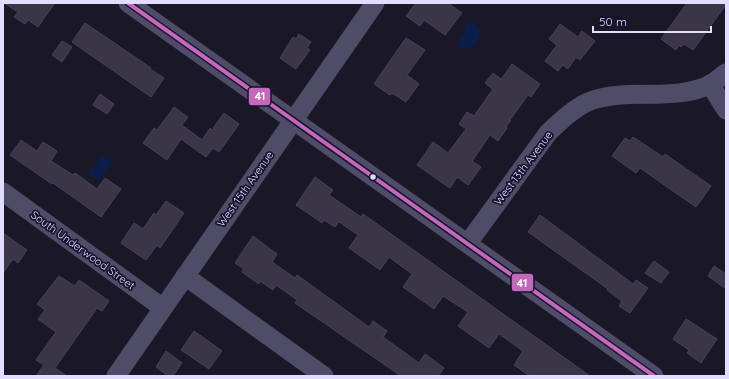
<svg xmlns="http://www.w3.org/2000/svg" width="729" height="379" font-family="Quicksand,sans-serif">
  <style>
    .water { fill: #0b1e4a }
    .building { fill: #3a3648; stroke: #474259 }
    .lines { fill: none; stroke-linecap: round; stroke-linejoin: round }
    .minor { stroke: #4f4c68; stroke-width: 19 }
    .bus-1-casing { stroke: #17112d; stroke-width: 7 }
    .bus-1 { stroke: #c468ba; stroke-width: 4 }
    .bus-dot { fill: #e2ddff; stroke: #17112d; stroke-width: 1.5 }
    .labels { text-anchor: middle; stroke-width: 3.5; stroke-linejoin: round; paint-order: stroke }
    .street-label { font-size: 11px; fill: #e2ddff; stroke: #17112d }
    .line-badge { stroke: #17112d; stroke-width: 1.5 }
    .badge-label { font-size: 11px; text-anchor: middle; font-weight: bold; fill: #fff }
  </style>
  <rect width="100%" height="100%" fill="#1a1727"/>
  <!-- water -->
  <g class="water">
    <path d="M 473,22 L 480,30 C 480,39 473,51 462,49 L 459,45 L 459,39 C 463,33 468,32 466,24 Z"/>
    <path d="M 102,156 L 112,162 L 98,181 L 88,174 Z"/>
  </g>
  <!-- building -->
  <g class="building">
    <path d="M 4,3 L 55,3 L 38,27 L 28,20 L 25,24 L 14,17 L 18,12 Z"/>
    <path d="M 416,3 L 448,3 L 462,13 L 445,35 L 424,20 L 420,26 L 406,16 Z"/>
    <path d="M 687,3 L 726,3 L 726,5 L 693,50 L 684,44 L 681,47 L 679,45 L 676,50 L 661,39 Z"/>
    <path d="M 85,23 L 151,68 L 150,69 L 164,78 L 151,97 L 72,42 Z"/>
    <path d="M 560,24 L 578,37 L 582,31 L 595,41 L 580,60 L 576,57 L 568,69 L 563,65 L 558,71 L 545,61 L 557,45 L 549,39 Z"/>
    <path d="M 299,34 L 311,42 L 307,48 L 310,50 L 296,69 L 280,58 L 293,37 L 296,39 Z"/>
    <path d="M 406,38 L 425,50 L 407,75 L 419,84 L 406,102 L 392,93 L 390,95 L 374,84 Z"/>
    <path d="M 62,41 L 72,47 L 62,62 L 52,55 Z"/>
    <path d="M 512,64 L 540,84 L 531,97 L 528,95 L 510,120 L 511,120 L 506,127 L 507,128 L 498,141 L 490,135 L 472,161 L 481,167 L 468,185 L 457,177 L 450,188 L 417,165 L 433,142 L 448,153 L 466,129 L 459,124 L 467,112 L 474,116 L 493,89 L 485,83 L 493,73 L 501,79 Z"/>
    <path d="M 100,94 L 114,104 L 107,114 L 93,105 Z"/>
    <path d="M 174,107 L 188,117 L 182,125 L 202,140 L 210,128 L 212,130 L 224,113 L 239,124 L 219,152 L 213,148 L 206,157 L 181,139 L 167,160 L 143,143 L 154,128 L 157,130 Z"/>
    <path d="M 633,137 L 663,157 L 665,154 L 711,186 L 696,207 L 640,168 L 636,173 L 612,156 L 625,138 L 630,141 Z"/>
    <path d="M 21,140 L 37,151 L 43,142 L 57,151 L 51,161 L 73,175 L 75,173 L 97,189 L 105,178 L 121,189 L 101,217 L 53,183 L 52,184 L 10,155 Z"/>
    <path d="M 315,177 L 333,190 L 329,195 L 361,217 L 363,214 L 590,376 L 530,376 L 514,365 L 523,351 L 499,334 L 489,348 L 458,326 L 468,312 L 443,296 L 434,309 L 403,287 L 412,274 L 389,257 L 380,270 L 349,248 L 358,235 L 339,222 L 335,227 L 324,220 L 322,223 L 296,205 Z"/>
    <path d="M 166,201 L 184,213 L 160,248 L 157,245 L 146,260 L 121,243 L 134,223 L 143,229 L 154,213 L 156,215 Z"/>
    <path d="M 540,215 L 633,284 L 636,280 L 648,288 L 630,313 L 619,306 L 622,301 L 607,290 L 608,289 L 528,232 Z"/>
    <path d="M 3,233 L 27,250 L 18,263 L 13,259 L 3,273 Z"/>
    <path d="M 253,236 L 277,254 L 272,262 L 295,278 L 297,275 L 369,327 L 373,321 L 387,331 L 383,337 L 419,363 L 425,354 L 444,368 L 438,376 L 401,376 L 295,303 L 297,300 L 276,285 L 273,290 L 260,281 L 259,284 L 242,272 L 244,269 L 235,263 Z"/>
    <path d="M 654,261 L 669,272 L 661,283 L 645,273 Z"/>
    <path d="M 714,266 L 726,274 L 726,289 L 708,276 Z"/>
    <path d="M 59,276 L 75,286 L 79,280 L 109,301 L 102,311 L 97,308 L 55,368 L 67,376 L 36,376 L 44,365 L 36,360 L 56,332 L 38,319 L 45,310 L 37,304 Z"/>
    <path d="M 686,319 L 717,339 L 701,363 L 687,353 L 689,350 L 673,339 Z"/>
    <path d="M 194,331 L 222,351 L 209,369 L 181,350 Z"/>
    <path d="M 166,351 L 182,363 L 173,376 L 168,376 L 156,367 Z"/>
  </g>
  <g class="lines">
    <!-- minor -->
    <g class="minor">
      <path d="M 128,3 L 654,376"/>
      <path d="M 710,84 L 726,110"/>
      <path d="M 3,192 L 163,308"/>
      <path d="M 468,243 L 548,133 C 560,121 577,105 593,100 C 629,88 677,102 711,84 C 716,81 721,76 726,73"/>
      <path d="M 185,276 L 324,376"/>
      <path d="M 116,376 L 375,3"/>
    </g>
    <defs>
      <path id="bus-1" d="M 128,3 L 654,376"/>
    </defs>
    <!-- bus-1 casing -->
    <use href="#bus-1" class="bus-1-casing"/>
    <!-- bus-1 -->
    <use href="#bus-1" class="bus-1"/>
  </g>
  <!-- markers -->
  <circle class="bus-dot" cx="373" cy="177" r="3.5"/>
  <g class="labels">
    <!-- street labels -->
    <g class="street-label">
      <text transform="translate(523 168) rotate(-53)" y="4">West 13th Avenue</text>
      <text transform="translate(245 189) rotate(-55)" y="4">West 15th Avenue</text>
      <text transform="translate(83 250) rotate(36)" y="4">South Underwood Street</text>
    </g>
  </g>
  <g class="line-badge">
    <rect x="248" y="87" width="23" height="19" rx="4" fill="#c468ba"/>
    <rect x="511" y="273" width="23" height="19" rx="4" fill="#c468ba"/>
  </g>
  <g class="badge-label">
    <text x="260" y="100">41</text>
    <text x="522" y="287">41</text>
  </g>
  <!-- border -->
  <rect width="729" height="379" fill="none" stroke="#e2ddff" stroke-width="8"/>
  <!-- scale -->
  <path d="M593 26v6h118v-6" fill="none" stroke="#e2ddff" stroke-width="2"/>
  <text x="599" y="26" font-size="12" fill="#e2ddff" stroke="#17112d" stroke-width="3" paint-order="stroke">50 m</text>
</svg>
